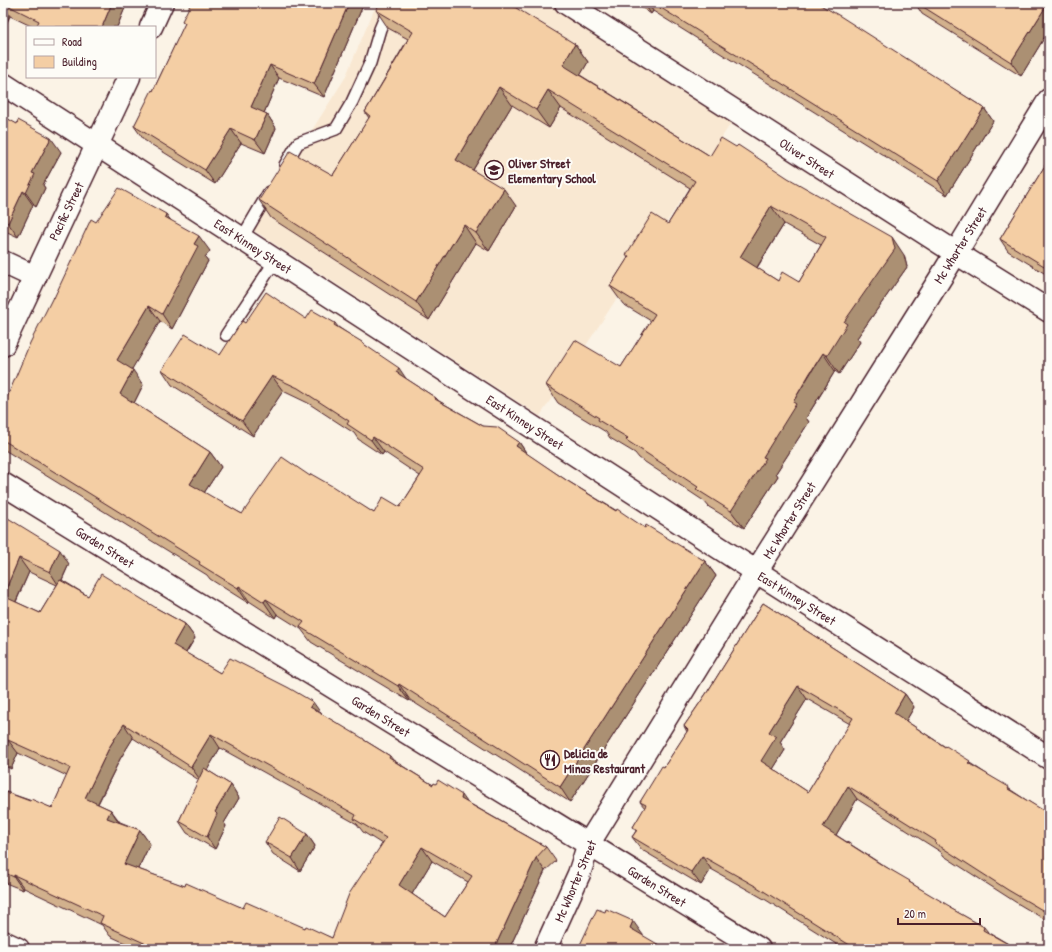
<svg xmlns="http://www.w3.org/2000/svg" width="1052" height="952" font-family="'Patrick Hand',sans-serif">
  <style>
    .built { fill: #f9e8d2 }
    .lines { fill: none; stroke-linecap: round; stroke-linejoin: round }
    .lane-casing { stroke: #4a1f2b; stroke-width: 14 }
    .street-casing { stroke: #4a1f2b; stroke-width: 25 }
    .secondary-casing { stroke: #4a1f2b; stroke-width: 25 }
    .lane { stroke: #fdfcf7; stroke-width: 11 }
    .street { stroke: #fdfcf7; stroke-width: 22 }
    .secondary { stroke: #fdfcf7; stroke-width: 22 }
    .wall { fill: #d2b18d; stroke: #4a1f2b; fill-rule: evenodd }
    .shaded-wall { fill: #ab9073; stroke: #4a1f2b }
    .building { fill: #f4cea4; stroke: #4a1f2b; fill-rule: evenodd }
    .labels { text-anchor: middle; stroke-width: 4; stroke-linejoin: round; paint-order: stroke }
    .street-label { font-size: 13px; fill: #4a1f2b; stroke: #fdfcf7 }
    .poi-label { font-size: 13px; font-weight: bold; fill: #4a1f2b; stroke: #fdfcf7; text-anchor: start }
  </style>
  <rect width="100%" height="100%" fill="#fbf3e6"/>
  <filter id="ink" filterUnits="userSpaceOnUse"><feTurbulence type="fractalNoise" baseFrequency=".025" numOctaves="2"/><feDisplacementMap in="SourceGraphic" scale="8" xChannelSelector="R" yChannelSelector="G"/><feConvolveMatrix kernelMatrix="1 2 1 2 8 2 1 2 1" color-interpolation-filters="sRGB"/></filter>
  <g filter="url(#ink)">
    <!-- built -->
    <path class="built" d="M 377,3 L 563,3 L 739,111 L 540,416 L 250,228 L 345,78 Z"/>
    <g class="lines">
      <defs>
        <g id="lane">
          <path d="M 285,165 L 298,143 L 336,129 L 352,102 L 370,63 L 380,29 L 391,3"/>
          <path d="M 242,238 L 269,192"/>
          <path d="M 226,335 L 275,261"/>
        </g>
        <g id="street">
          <path d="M 566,3 L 956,253 L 1049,311"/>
          <path d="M 3,84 L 735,558 L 1049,758"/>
          <path d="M 3,262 L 35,277"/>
          <path d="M 3,484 L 759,949"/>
          <path d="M 3,942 L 18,949"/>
          <path d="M 545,949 L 579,874 L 589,843 L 756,572 L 943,274 L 1049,100"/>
        </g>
        <g id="secondary">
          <path d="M 151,27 L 162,3"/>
          <path d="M 3,345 L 129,77"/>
        </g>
      </defs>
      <!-- lane casing -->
      <use href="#lane" class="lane-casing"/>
      <!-- street casing -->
      <use href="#street" class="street-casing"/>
      <!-- secondary casing -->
      <use href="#secondary" class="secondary-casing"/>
      <!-- lane -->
      <use href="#lane" class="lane"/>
      <!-- street -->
      <use href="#street" class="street"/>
      <!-- secondary -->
      <use href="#secondary" class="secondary"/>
    </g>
    <!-- wall -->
    <g class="wall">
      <path d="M 3,3 L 127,3 L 117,27 L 33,27 L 10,16 L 3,30 Z"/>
      <path d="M 364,3 L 324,97 L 279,78 L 264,113 L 267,114 L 276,128 L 265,153 L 241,143 L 215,184 L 144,140 L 134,126 L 153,91 L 185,24 L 182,21 Z"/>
      <path d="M 635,3 L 817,3 L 984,108 L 993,121 L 947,195 L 653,11 L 651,14 Z"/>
      <path d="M 915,3 L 1049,3 L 1049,30 L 1021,76 L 922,14 Z"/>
      <path d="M 376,10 L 575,44 L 588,62 L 580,75 L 710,156 L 904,255 L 907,267 L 857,338 L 860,342 L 839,374 L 835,371 L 823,391 L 806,418 L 809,422 L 776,473 L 778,476 L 744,528 L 709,507 L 704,501 L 639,458 L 635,453 L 610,438 L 606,432 L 558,403 L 546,385 L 621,367 L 651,321 L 623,304 L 610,286 L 628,258 L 626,255 L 668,224 L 690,188 L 561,108 L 549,128 L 512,105 L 473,170 L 516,206 L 489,251 L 476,243 L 429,320 L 271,218 L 259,200 L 333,175 L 369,118 L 365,112 L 408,39 L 388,28 ZM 784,224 L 821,245 L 799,282 L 778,281 L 757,268 Z"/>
      <path d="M 3,116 L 61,152 L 43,185 L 45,188 L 36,207 L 33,205 L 18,237 L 3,230 Z"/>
      <path d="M 1049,159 L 1049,276 L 1008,251 L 1000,239 Z"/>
      <path d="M 166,214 L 171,221 L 210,251 L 205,257 L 208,261 L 172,329 L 160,321 L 131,370 L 143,385 L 134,403 L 210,452 L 221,467 L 204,493 L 242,514 L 310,476 L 374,513 L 400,507 L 420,476 L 384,452 L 382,455 L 358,439 L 354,433 L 308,403 L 283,391 L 253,436 L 172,385 L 162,370 L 220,355 L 245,323 L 306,319 L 335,323 L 338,327 L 365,345 L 405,378 L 436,398 L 439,401 L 483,426 L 519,442 L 527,454 L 566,480 L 645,528 L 705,561 L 716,576 L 570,802 L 410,700 L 409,701 L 311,642 L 301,629 L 277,614 L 275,618 L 249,601 L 248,603 L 210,579 L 207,575 L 3,449 L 3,407 L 54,298 Z"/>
      <path d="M 3,515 L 69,564 L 62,580 L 88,596 L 158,609 L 185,624 L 195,638 L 186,653 L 220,673 L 320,713 L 390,756 L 393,760 L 433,785 L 467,802 L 546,847 L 556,861 L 545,871 L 509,949 L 138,949 L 110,936 L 102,925 L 24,888 L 23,890 L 3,882 L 3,791 L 52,808 L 67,776 L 18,753 L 11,769 L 3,765 ZM 29,572 L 57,585 L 40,613 L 16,602 ZM 133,738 L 199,780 L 179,821 L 187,833 L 215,849 L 226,826 L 224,823 L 239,798 L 231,785 L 207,770 L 220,748 L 357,824 L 363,832 L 382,844 L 332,938 L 305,928 L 243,908 L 138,869 L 150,844 L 140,830 L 120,822 L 111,810 L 98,804 L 120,759 ZM 432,861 L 468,882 L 445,917 L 412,894 Z"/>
      <path d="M 763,603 L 905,694 L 914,707 L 906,721 L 1049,815 L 1049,922 L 1017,903 L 944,856 L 941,852 L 857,799 L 836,835 L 953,910 L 984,927 L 988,932 L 1017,949 L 844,949 L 766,900 L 711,869 L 701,885 L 642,850 L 632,837 L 636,831 L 633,827 L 645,808 L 640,802 L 664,767 L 687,732 L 684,726 L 708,691 ZM 807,699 L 850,724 L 808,792 L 773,769 L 785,750 L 780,742 Z"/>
      <path d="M 307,834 L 315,846 L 300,871 L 273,854 L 265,842 Z"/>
    </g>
    <!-- shaded-wall -->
    <g class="shaded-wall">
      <path d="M 112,3 L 127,3 L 117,27 L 102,27 Z"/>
      <path d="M 349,3 L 364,3 L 324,97 L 314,84 Z"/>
      <path d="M 644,3 L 648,3 L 653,11 L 651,14 Z"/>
      <path d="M 1048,3 L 1049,3 L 1049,30 L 1021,76 L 1011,62 Z"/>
      <path d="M 3,6 L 10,16 L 3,30 Z"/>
      <path d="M 575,44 L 588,62 L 576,83 L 563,65 Z"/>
      <path d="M 270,65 L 279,78 L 261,120 L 251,107 Z"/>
      <path d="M 499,87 L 512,105 L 468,178 L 456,160 Z"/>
      <path d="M 548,90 L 561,108 L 549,128 L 536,110 Z"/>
      <path d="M 984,108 L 993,121 L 947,195 L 938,181 Z"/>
      <path d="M 267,114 L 276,128 L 265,153 L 255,140 Z"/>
      <path d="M 231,129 L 241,143 L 215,184 L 205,170 Z"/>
      <path d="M 51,138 L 61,152 L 43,185 L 45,188 L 36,207 L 26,193 L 32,173 Z"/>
      <path d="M 504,189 L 516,206 L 489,251 L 476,233 Z"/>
      <path d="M 23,191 L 33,205 L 18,237 L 8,223 Z"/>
      <path d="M 771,206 L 784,224 L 752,275 L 740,257 Z"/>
      <path d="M 166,214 L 177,229 L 165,217 Z"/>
      <path d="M 464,225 L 476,243 L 429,320 L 416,302 Z"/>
      <path d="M 199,236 L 210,251 L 205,257 L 208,261 L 172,329 L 162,314 L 194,244 Z"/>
      <path d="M 892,237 L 904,255 L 907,267 L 857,338 L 860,342 L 839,374 L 827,356 L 844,322 Z"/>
      <path d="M 149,306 L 160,321 L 128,376 L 117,360 Z"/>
      <path d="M 823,353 L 835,371 L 806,418 L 809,422 L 776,473 L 778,476 L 744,528 L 731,511 L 763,457 L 793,402 Z"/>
      <path d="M 399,368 L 409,383 L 396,372 Z"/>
      <path d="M 133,370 L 143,385 L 131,409 L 120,394 Z"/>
      <path d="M 272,376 L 283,391 L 253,436 L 242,421 Z"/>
      <path d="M 373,437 L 384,452 L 382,455 L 371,440 Z"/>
      <path d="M 519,442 L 529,457 L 516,446 Z"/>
      <path d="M 210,452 L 221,467 L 200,499 L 190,484 Z"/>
      <path d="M 60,550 L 69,564 L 59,586 L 50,572 Z"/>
      <path d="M 19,558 L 29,572 L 12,610 L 3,596 Z"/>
      <path d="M 705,561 L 716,576 L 570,802 L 560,787 Z"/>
      <path d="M 239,586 L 249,601 L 248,603 L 238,588 Z"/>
      <path d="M 266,599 L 277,614 L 275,618 L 264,602 Z"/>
      <path d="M 185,624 L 195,638 L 182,659 L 173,645 Z"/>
      <path d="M 399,684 L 410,700 L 409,701 L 398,686 Z"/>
      <path d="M 798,686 L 807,699 L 780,742 L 785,750 L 770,774 L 761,761 L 769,732 Z"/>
      <path d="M 905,694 L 914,707 L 903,726 L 894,713 Z"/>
      <path d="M 313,702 L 323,716 L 310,707 Z"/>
      <path d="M 124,724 L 133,738 L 120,759 L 94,811 L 85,798 L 110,746 Z"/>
      <path d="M 211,734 L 220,748 L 201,781 L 191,767 Z"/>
      <path d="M 8,740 L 18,753 L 11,769 L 3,758 L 3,751 Z"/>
      <path d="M 231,785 L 239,798 L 224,823 L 226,826 L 215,849 L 207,837 L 215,812 Z"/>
      <path d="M 848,786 L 857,799 L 833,840 L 823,827 Z"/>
      <path d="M 462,795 L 472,809 L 461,799 Z"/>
      <path d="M 111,810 L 120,824 L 107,818 Z"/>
      <path d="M 1046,812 L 1049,815 L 1049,820 L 1045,814 Z"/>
      <path d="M 140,830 L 150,844 L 134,877 L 124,864 Z"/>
      <path d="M 307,834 L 315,846 L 300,871 L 292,858 Z"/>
      <path d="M 422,847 L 432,861 L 409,899 L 399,885 Z"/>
      <path d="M 702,856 L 711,869 L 701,885 L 691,872 Z"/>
      <path d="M 536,858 L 545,871 L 509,949 L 494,949 Z"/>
      <path d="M 14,875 L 24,888 L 23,890 L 14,877 Z"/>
      <path d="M 633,921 L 643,935 L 639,942 L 630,928 Z"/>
      <path d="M 155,944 L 159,949 L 155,949 L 153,947 Z"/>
    </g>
    <!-- building -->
    <g class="building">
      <path d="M 3,3 L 112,3 L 102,27 L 36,27 L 39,21 Z"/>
      <path d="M 191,3 L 349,3 L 314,84 L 270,65 L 251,107 L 267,114 L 255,140 L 231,129 L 205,170 L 134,126 L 152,90 L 153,91 L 185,23 L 182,21 Z"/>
      <path d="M 380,3 L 508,3 L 575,44 L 563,65 L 710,156 L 721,138 L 736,147 L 738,145 L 788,178 L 892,237 L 895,249 L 844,322 L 847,324 L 827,356 L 823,353 L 810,373 L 793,402 L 796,404 L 763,457 L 766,458 L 731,511 L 696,489 L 698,487 L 626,440 L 628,438 L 598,420 L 599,418 L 546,385 L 575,340 L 621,367 L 655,314 L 610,286 L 629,256 L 626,255 L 652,214 L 668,224 L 695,181 L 548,90 L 536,110 L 499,87 L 456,160 L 504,189 L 476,233 L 464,225 L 416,302 L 259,200 L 290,151 L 333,175 L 370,116 L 365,112 L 413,32 L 376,10 ZM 771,206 L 826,237 L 799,282 L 782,272 L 778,281 L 740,257 Z"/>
      <path d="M 653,3 L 817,3 L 840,16 L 984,108 L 938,181 Z"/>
      <path d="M 917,3 L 1048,3 L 1011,62 Z"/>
      <path d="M 3,116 L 17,124 L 18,120 L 51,138 L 32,173 L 35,174 L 26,193 L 23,191 L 8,223 L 3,220 Z"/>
      <path d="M 1049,159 L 1049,269 L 1000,239 Z"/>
      <path d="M 119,188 L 166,214 L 165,217 L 199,236 L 194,244 L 198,246 L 162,314 L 149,306 L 117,360 L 133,370 L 120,394 L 210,452 L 190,484 L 242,514 L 282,457 L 310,476 L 311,474 L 332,486 L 374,513 L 383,497 L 400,507 L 424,470 L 373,437 L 371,440 L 347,424 L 349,421 L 298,388 L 272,376 L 242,421 L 162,370 L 185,334 L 220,355 L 242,321 L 245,323 L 266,292 L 306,319 L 312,310 L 335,323 L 334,325 L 362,342 L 362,343 L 399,368 L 396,372 L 436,398 L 435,399 L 483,426 L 497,427 L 519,442 L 516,446 L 566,480 L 616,511 L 617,509 L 645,528 L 646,525 L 705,561 L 560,787 L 399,684 L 398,686 L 300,627 L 304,622 L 266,599 L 264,602 L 239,586 L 238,588 L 199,564 L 200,562 L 3,440 L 3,407 L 30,343 L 53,297 L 54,298 L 91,219 L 96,222 Z"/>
      <path d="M 3,515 L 60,550 L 50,572 L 19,558 L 3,596 Z"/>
      <path d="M 101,574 L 158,609 L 185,624 L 173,645 L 220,673 L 230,658 L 289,688 L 313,702 L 310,707 L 364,739 L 364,740 L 390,756 L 389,758 L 433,785 L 434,783 L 436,784 L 438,780 L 462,795 L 461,799 L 546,847 L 536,858 L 494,949 L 168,949 L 155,944 L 153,947 L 100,923 L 103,916 L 14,875 L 14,877 L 3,872 L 3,791 L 30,801 L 31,799 L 52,808 L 70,768 L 8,740 L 3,751 L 3,596 L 40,613 L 60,580 L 88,596 ZM 124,724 L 191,767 L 211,734 L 356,815 L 354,819 L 386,838 L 349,894 L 332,938 L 306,926 L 305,928 L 246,902 L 243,908 L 186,883 L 185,886 L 124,864 L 140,830 L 107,818 L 111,810 L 85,798 L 110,746 ZM 422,847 L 472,876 L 445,917 L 399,885 Z"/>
      <path d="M 763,603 L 905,694 L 894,713 L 945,747 L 946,746 L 970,761 L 968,763 L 1009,787 L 1008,789 L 1046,812 L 1045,814 L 1049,816 L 1049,914 L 1008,890 L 935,843 L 936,841 L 848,786 L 823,827 L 879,863 L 910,881 L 909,882 L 951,907 L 950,908 L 984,927 L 983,930 L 1017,949 L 856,949 L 757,887 L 702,856 L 691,872 L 632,837 L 637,830 L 633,827 L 646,805 L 640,802 L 662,766 L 664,767 L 688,730 L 684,726 L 708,691 ZM 798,686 L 853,718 L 808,792 L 761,761 L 776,737 L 769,732 Z"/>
      <path d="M 204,768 L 231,785 L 215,812 L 217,814 L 207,837 L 179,821 Z"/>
      <path d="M 280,817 L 307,834 L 292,858 L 265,842 Z"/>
      <path d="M 597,909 L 605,912 L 606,909 L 633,921 L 630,928 L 666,949 L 578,949 Z"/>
    </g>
  </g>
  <!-- icons -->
  <defs>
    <symbol id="school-ring" viewBox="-11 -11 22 22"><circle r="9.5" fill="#fdfcf7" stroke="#4a1f2b" stroke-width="1.5"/><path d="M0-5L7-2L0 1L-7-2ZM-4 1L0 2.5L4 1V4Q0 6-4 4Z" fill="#4a1f2b"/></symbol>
    <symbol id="restaurant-ring" viewBox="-11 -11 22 22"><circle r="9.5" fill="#fdfcf7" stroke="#4a1f2b" stroke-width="1.5"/><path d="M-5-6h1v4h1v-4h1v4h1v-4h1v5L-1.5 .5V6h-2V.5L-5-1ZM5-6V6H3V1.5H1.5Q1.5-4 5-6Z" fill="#4a1f2b"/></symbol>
  </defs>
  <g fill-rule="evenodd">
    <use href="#school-ring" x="483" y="159" width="22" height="22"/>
    <use href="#restaurant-ring" x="539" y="749" width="22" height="22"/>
  </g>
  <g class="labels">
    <!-- street labels -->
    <g class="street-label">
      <text transform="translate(807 158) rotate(33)" y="5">Oliver Street</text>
      <text transform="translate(66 211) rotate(-64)" y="5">Pacific Street</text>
      <text transform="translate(960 245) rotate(-58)" y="5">Mc Whorter Street</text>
      <text transform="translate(253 246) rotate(33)" y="5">East Kinney Street</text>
      <text transform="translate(525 422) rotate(33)" y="5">East Kinney Street</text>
      <text transform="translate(789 520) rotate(-58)" y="5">Mc Whorter Street</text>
      <text transform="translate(105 547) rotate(32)" y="5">Garden Street</text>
      <text transform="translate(797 598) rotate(32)" y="5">East Kinney Street</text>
      <text transform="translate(381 716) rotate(32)" y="5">Garden Street</text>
      <text transform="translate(575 881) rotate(-67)" y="5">Mc Whorter Street</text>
      <text transform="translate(657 886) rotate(32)" y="5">Garden Street</text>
    </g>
    <!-- poi labels -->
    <g class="poi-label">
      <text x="508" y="168">Oliver Street<tspan x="508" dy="15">Elementary School</tspan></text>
      <text x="564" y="758">Delicia de<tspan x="564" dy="15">Minas Restaurant</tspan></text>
    </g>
  </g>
  <!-- margin -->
  <rect width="1052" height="952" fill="none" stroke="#fdfcf7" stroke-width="16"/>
  <rect x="8" y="8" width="1036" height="936" fill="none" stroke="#4a1f2b" stroke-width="1.5" filter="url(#ink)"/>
  <!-- legend -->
  <rect x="26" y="26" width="130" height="52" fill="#fdfcf7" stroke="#b5a4a5"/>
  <rect x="34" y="39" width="20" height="6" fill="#fdfcf7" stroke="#b5a4a5"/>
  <text x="62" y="46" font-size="12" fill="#4a1f2b">Road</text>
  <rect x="34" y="56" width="20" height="12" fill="#f4cea4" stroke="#b5a4a5"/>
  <text x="62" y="66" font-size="12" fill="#4a1f2b">Building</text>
  <!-- scale -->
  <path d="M898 918v6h82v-6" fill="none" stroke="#4a1f2b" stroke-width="2"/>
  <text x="904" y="918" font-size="12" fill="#4a1f2b" stroke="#fdfcf7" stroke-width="3" paint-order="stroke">20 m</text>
</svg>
